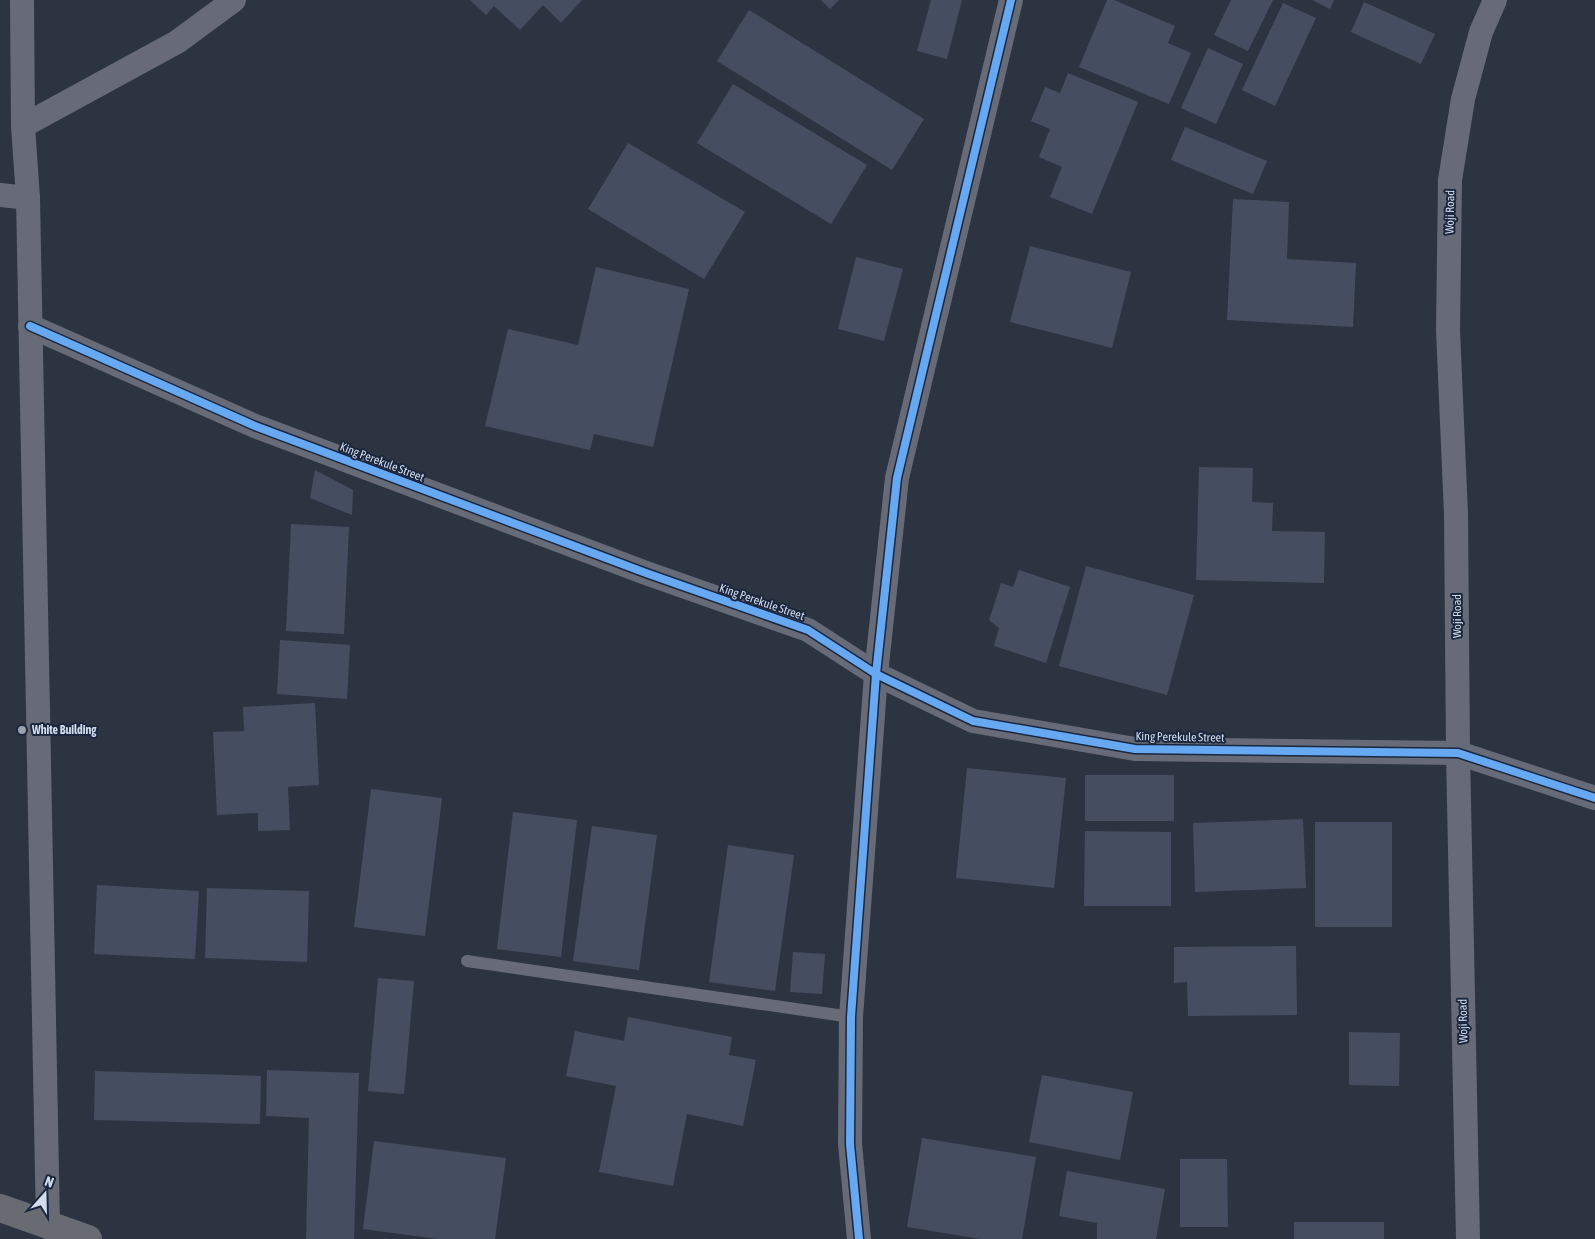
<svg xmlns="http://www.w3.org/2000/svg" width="1595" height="1239" font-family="'Asap Condensed',sans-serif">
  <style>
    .building { fill: #454e60 }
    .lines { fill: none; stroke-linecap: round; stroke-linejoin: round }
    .lane { stroke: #666b77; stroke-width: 12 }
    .street { stroke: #666b77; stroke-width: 24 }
    .secondary { stroke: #686c72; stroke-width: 28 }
    .cycleway-casing { stroke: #1a273f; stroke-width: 11 }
    .cycleway { stroke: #66a8f1; stroke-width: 8 }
    .poi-dot { fill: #99a1b0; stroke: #1a273f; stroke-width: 2 }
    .labels { text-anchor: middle; stroke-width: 4; stroke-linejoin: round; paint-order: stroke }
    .street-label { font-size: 12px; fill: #d3dcec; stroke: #1a273f }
    .poi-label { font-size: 12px; font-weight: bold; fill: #d3dcec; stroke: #1a273f; text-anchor: start }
  </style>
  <rect width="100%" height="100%" fill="#2c3442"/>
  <!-- building -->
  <g class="building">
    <path d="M 470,0 L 582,0 L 561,23 L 543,5 L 520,30 L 494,6 L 486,15 Z"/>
    <path d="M 821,0 L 839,0 L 830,9 Z"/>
    <path d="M 931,0 L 962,0 L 947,59 L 917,51 Z"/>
    <path d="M 1107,0 L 1114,0 L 1175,26 L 1168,43 L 1191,53 L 1169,104 L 1079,67 Z"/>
    <path d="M 1231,0 L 1273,0 L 1248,51 L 1214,35 Z"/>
    <path d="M 1312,0 L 1334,0 L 1330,9 Z"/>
    <path d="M 1364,2 L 1435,34 L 1421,64 L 1351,32 Z"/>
    <path d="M 1283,3 L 1316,18 L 1275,106 L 1242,90 Z"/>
    <path d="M 749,10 L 924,119 L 892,170 L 717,61 Z"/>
    <path d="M 1208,48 L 1243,64 L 1216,124 L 1181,108 Z"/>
    <path d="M 1068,73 L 1138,102 L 1092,214 L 1050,197 L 1062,167 L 1039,157 L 1050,129 L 1031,121 L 1045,87 L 1060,93 Z"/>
    <path d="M 733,84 L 867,165 L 831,224 L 697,143 Z"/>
    <path d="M 1185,127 L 1267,161 L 1253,194 L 1171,160 Z"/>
    <path d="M 628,143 L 745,212 L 704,279 L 588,209 Z"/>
    <path d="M 1233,199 L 1289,202 L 1287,259 L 1356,263 L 1353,327 L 1227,320 Z"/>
    <path d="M 1030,246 L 1131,272 L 1112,348 L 1010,322 Z"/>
    <path d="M 856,257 L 903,269 L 884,341 L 838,329 Z"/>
    <path d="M 596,267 L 689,289 L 653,447 L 594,434 L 590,450 L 485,426 L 508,329 L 578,345 Z"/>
    <path d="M 1199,467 L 1253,468 L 1252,502 L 1273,503 L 1272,531 L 1325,532 L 1324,583 L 1196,580 Z"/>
    <path d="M 315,470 L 353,490 L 352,515 L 310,498 Z"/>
    <path d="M 291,524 L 349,527 L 344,634 L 286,631 Z"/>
    <path d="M 1086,566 L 1194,595 L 1167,695 L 1059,666 Z"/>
    <path d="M 1019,570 L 1070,587 L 1046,663 L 994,646 L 999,628 L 989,620 L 1001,583 L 1013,587 Z"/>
    <path d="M 280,640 L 350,645 L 347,699 L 277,694 Z"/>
    <path d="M 315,703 L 319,785 L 288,787 L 290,830 L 258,831 L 258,813 L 217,815 L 213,732 L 244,731 L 243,707 Z"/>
    <path d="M 967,768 L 1066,778 L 1054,888 L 956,878 Z"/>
    <rect x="1085" y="775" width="89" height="46"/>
    <path d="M 371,789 L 442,798 L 425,936 L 354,927 Z"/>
    <path d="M 513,812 L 577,820 L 561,957 L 497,949 Z"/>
    <path d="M 1303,819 L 1306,888 L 1195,892 L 1193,823 Z"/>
    <rect x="1315" y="822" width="77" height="105"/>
    <path d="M 592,826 L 657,835 L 639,970 L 573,961 Z"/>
    <path d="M 1085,831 L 1171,832 L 1171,906 L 1084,906 Z"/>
    <path d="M 728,845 L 794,855 L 775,991 L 709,982 Z"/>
    <path d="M 97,885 L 199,891 L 195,959 L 94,954 Z"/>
    <path d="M 207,888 L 309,891 L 307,962 L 205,958 Z"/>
    <path d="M 1296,946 L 1297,1015 L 1188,1016 L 1187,982 L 1174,983 L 1174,947 Z"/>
    <path d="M 793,952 L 825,954 L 822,994 L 790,992 Z"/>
    <path d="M 378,978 L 414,981 L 404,1094 L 368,1091 Z"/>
    <path d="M 628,1017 L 732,1037 L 729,1055 L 756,1060 L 743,1126 L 687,1114 L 673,1186 L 599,1172 L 616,1086 L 566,1076 L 575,1031 L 624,1041 Z"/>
    <path d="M 1349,1032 L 1400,1033 L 1399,1086 L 1349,1085 Z"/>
    <path d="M 267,1070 L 359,1073 L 354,1239 L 306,1239 L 309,1118 L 266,1116 Z"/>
    <path d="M 95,1071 L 261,1076 L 260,1124 L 94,1120 Z"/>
    <path d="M 1042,1075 L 1133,1092 L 1120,1160 L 1029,1142 Z"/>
    <path d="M 922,1138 L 1036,1157 L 1022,1239 L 981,1239 L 907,1227 Z"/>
    <path d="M 374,1141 L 506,1158 L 495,1239 L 438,1239 L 363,1229 Z"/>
    <path d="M 1180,1159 L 1227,1159 L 1228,1227 L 1180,1227 Z"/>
    <path d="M 1067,1171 L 1165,1189 L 1156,1239 L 1097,1239 L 1097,1223 L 1059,1216 Z"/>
    <rect x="1294" y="1222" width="90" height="17"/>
  </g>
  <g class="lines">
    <!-- lane -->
    <path class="lane" d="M 467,961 L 851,1017"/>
    <!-- street -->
    <g class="street">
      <path d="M 22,0 L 23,126 L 28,198 L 48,1225"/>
      <path d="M 23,126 L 177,42 L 234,0"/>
      <path d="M 0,195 L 28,198"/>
      <path d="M 30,326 L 255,426 L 646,573 L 808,630 L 876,674 L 973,721 L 1135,749 L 1458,753 L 1595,798"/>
      <path d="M 859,1239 L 850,1144 L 851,1017 L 876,674 L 897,478 L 1011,0"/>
      <path d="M 1468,1239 L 1458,753 L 1456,514 L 1448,330 L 1450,180 L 1463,99 L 1481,32 L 1495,0"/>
    </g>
    <!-- secondary -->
    <path class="secondary" d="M 0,1208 L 88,1239"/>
    <defs>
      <g id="cycleway">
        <path d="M 30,326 L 255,426 L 646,573 L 808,630 L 876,674 L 973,721 L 1135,749 L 1458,753 L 1595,798"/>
        <path d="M 859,1239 L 850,1144 L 851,1017 L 876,674 L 897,478 L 1011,0"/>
      </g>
    </defs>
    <!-- cycleway casing -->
    <use href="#cycleway" class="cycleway-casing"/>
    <!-- cycleway -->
    <use href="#cycleway" class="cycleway"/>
  </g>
  <!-- markers -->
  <circle class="poi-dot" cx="22" cy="730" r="5"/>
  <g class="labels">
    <!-- street labels -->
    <g class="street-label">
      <text transform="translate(1450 212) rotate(-89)" y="4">Woji Road</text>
      <text transform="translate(382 462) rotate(21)" y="4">King Perekule Street</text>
      <text transform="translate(762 602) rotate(19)" y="4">King Perekule Street</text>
      <text transform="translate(1457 616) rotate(-90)" y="4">Woji Road</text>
      <text transform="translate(1180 737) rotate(1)" y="4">King Perekule Street</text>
      <text transform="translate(1463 1021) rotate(-91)" y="4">Woji Road</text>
    </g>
    <!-- poi labels -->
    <g class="poi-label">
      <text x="32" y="734">White Building</text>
    </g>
  </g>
  <!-- north arrow -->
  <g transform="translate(45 1194) rotate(20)" stroke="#1a273f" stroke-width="4" paint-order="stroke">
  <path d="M0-4L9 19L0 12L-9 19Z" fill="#d3dcec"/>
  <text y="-8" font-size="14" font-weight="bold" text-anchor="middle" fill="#d3dcec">N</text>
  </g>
</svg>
